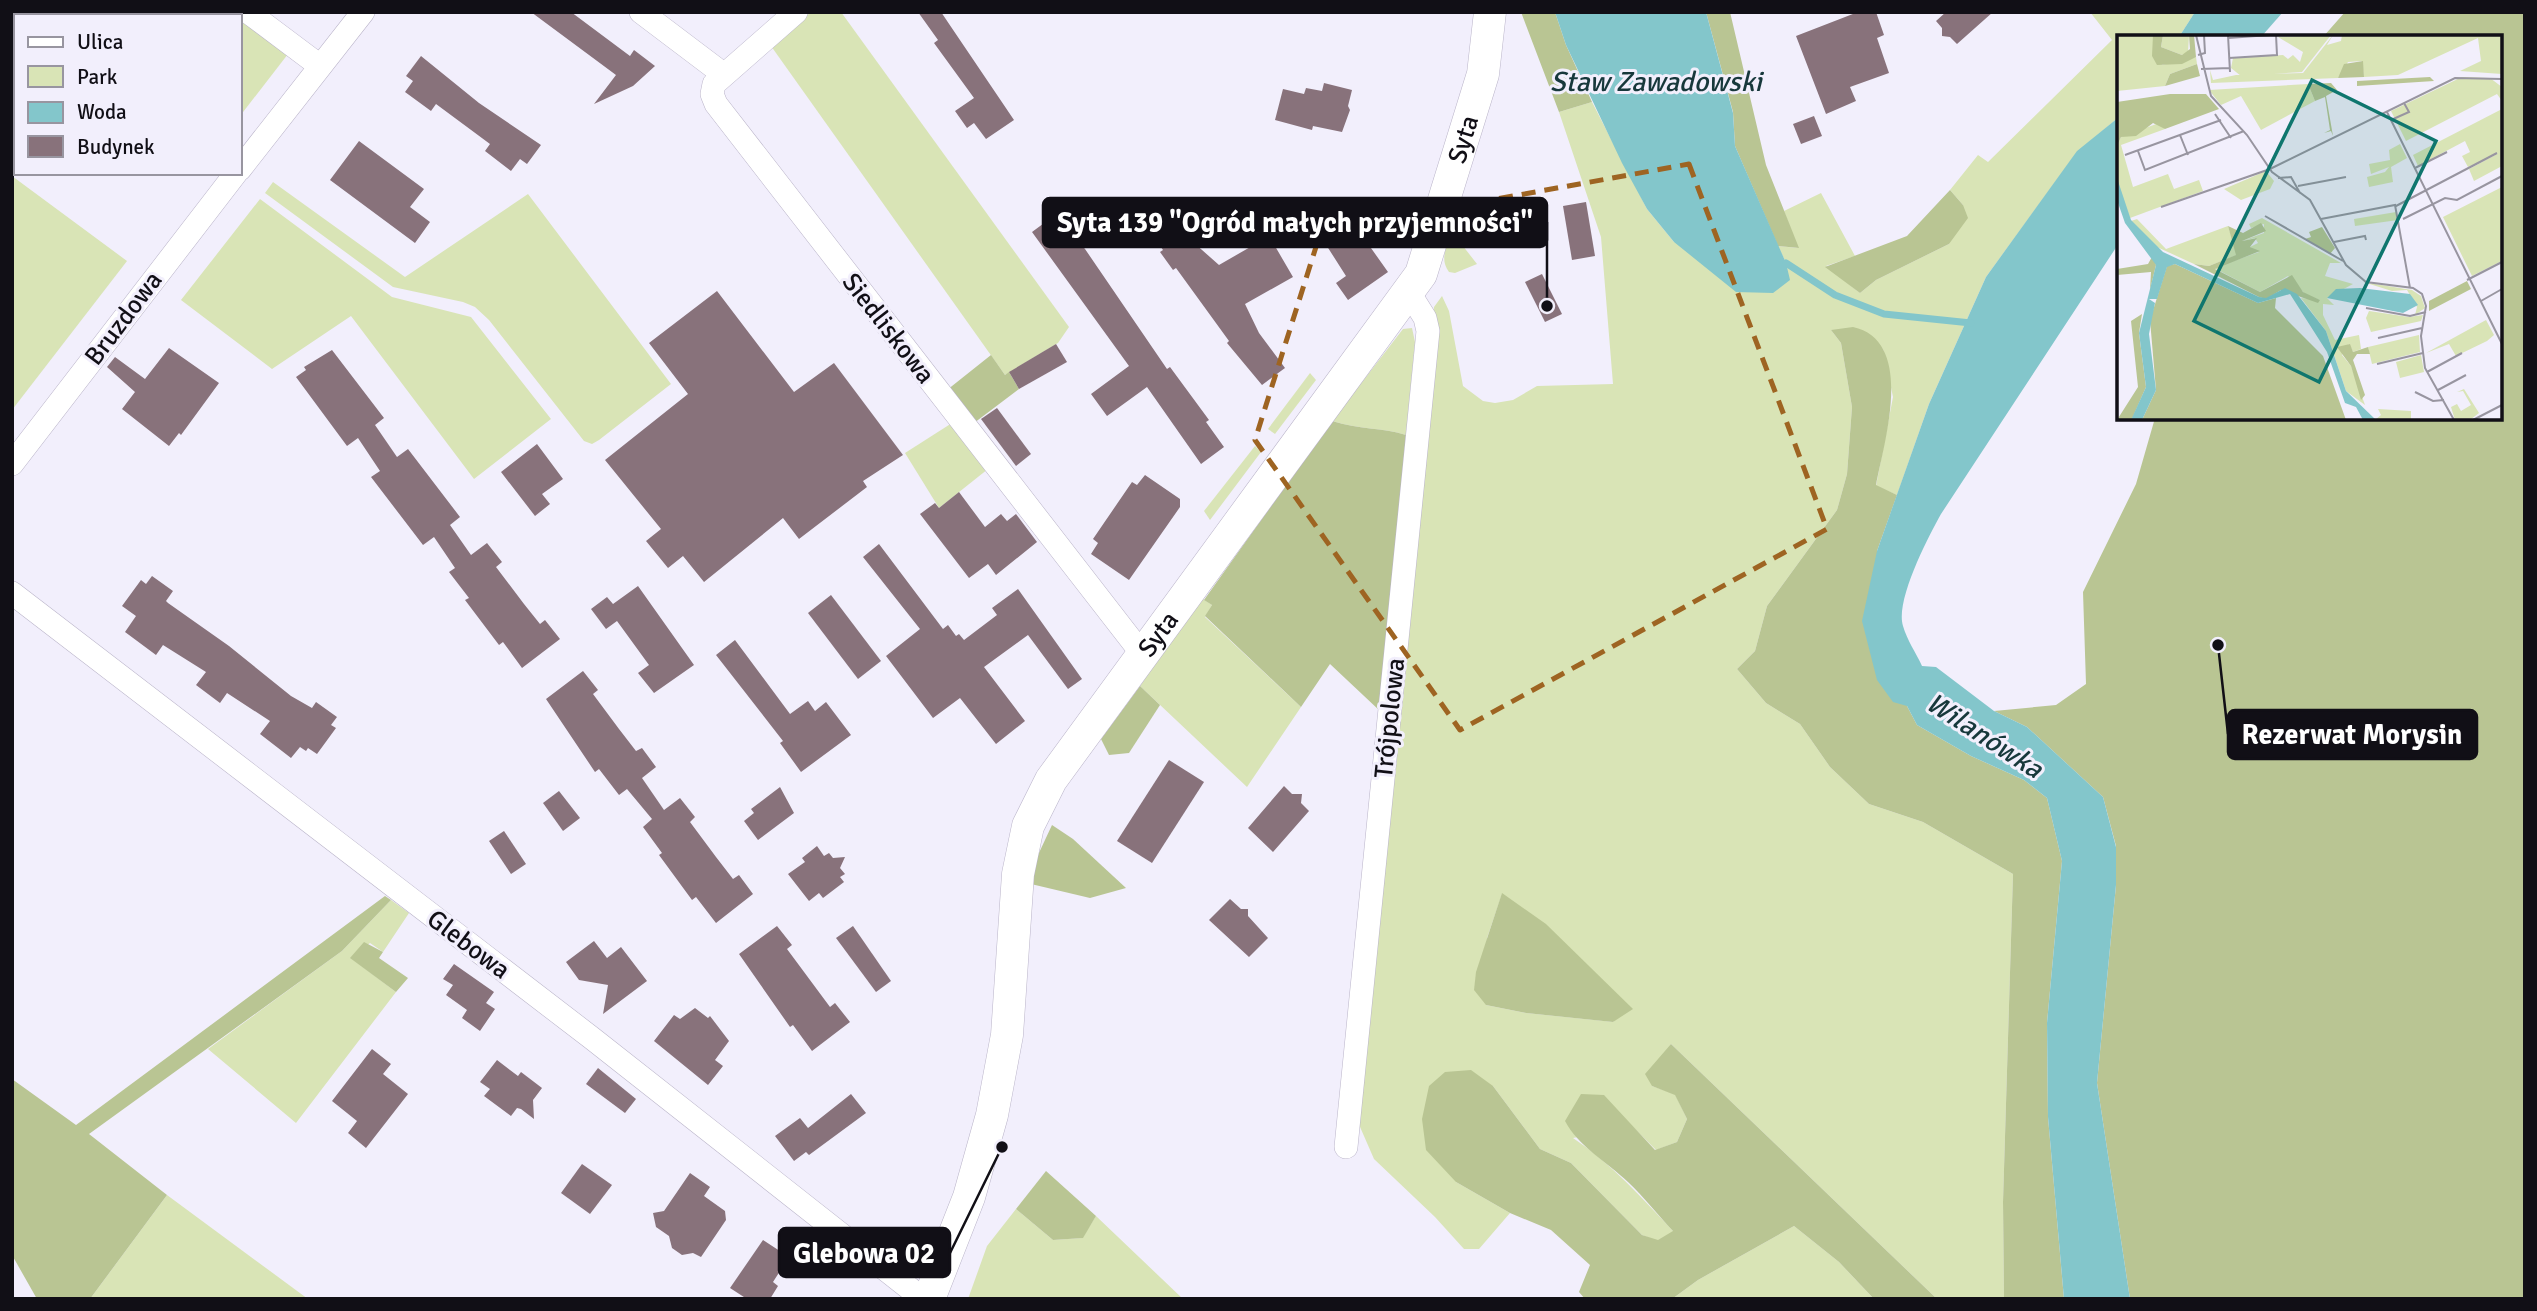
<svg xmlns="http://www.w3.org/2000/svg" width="2537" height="1311" font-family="Signika,sans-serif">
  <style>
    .green { fill: #d9e4b6; fill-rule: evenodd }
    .forest { fill: #b9c593 }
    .water { fill: #83c6cb }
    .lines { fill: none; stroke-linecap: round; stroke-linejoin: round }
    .stream { stroke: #83c6cb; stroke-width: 7 }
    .building { fill: #88727b }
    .street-casing { stroke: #bab4c9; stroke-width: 24 }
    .secondary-casing { stroke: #bab4c9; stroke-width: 33 }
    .street { stroke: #fff; stroke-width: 23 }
    .secondary { stroke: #fff; stroke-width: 32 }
    .marked { fill: none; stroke: #9e6422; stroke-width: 5; stroke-dasharray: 14 9; stroke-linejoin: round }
    .labels { text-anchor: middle; stroke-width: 6; stroke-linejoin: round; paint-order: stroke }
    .street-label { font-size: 26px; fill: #110f16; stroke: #f2effc }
    .water-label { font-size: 28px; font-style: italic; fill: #17383b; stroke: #f2effc }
    .inset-road { fill: none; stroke: #9895a0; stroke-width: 2 }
    .view { fill: #0f766e; fill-opacity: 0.15; stroke: #0f766e; stroke-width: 3.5 }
    .inset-edge { fill: none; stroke: #110f16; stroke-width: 3.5 }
    .leader { fill: none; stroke: #110f16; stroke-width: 2.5 }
    .callout-dot { fill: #110f16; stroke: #f2effc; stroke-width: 2.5 }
    .callout { fill: #110f16; stroke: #110f16; stroke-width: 2.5 }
    .callout-label { font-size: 28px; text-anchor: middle; font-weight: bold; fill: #fff }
  </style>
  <rect width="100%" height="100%" fill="#f2effc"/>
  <!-- green -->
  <g class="green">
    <path d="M 45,12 L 230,12 L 235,16 L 49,16 Z"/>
    <path d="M 811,12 L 841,12 L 1069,327 L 1058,343 L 1005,375 L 771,46 Z"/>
    <path d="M 2090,12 L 2195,12 L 2179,37 L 2119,37 L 2119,117 L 2077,152 L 1986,277 L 1929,404 L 1897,495 L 1876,486 L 1893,397 L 1883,349 L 1831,330 L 1841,343 L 1852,407 L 1847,474 L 1837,510 L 1767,606 L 1755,651 L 1737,669 L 1766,703 L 1800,724 L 1830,767 L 1869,804 L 1923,822 L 2013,874 L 2003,1202 L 2004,1299 L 1937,1299 L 1671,1044 L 1652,1086 L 1675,1094 L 1687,1119 L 1677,1142 L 1656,1150 L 1633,1127 L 1573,1138 C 1612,1164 1642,1198 1674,1232 L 1657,1241 L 1642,1235 L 1571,1163 L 1540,1149 L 1493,1086 L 1456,1182 L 1510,1213 L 1479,1249 L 1464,1249 L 1435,1217 L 1374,1159 L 1357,1120 L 1434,307 L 1442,296 L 1449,311 L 1463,386 L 1483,401 L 1495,403 L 1513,400 L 1537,386 L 1613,384 L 1601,237 L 1559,112 L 1592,102 L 1647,209 L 1674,242 L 1786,263 L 1778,246 L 1798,248 L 1784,211 L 1821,193 L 1855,256 L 1826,266 L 1860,293 L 1876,280 L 1949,244 L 1963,205 L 1950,190 L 1978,155 L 1988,162 L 2112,40 ZM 1502,894 L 1614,1022 L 1526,1013 L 1486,1005 L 1487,938 Z"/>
    <path d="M 240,19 L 288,54 L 240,116 Z"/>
    <path d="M 12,176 L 127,261 L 12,410 Z"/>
    <path d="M 273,182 L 405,277 L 528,194 L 671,384 L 599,440 L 592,444 L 584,441 L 489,320 L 475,307 L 463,302 L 393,287 L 265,193 Z"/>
    <path d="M 260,199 L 392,297 L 471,317 L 551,419 L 474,479 L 351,316 L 272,369 L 181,300 Z"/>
    <path d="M 1452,232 L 1477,264 L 1455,273 L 1449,272 C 1439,259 1447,246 1452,232 Z"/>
    <path d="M 1412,328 L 1415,342 L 1406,435 C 1382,427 1359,430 1332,421 L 1403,329 Z"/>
    <path d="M 1310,373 L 1316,380 L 1275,434 L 1268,429 Z"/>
    <path d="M 952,423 L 988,469 L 939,508 L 905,453 Z"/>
    <path d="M 1255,446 L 1261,452 L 1210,520 L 1204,511 Z"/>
    <path d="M 1200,597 L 1212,605 L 1205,617 L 1301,707 L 1247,787 L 1140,686 Z"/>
    <path d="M 391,900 L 409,913 L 383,952 L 370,943 L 351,958 L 396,992 L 296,1123 L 208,1049 L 342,951 Z"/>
    <path d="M 167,1195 L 308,1299 L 90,1299 Z"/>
    <path d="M 1016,1209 L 1053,1240 L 1082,1238 L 1096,1216 L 1183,1299 L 968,1299 L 987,1246 Z"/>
    <path d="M 1794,1226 L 1839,1262 L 1874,1299 L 1672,1299 L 1698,1280 Z"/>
  </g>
  <!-- forest -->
  <g class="forest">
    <path d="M 1521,12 L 1555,12 L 1566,45 L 1592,102 L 1559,112 Z"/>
    <path d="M 1706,12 L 1730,12 L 1766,165 L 1799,248 L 1778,246 L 1735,146 L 1733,112 Z"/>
    <path d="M 2345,12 L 2525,12 L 2525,1299 L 2130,1299 L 2097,1083 L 2116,885 L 2116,846 L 2103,797 L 2027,727 L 1994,711 L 2056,705 L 2086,684 L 2083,592 L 2136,484 L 2155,418 L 2500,418 L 2500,37 L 2323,37 Z"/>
    <path d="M 1950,190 L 1963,205 L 1968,218 L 1949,244 L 1876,280 L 1860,293 L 1825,267 L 1907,236 Z"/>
    <path d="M 1853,327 C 1916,341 1884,442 1876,485 L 1897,495 L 1877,551 L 1907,706 L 1917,725 L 1971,756 L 2024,780 L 2047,798 L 2062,861 L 2047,1023 L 2048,1117 L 2064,1299 L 2004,1299 L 2003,1202 L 2013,874 L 1923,822 L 1869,804 L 1830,767 L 1800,724 L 1766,703 L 1737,669 L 1755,651 L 1767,606 L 1837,510 L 1847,474 L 1852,407 L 1841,343 L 1831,330 Z"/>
    <path d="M 991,355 L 1005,375 L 1009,372 L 1019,389 L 974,423 L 947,390 Z"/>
    <path d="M 1332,421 C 1359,430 1382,427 1406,435 L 1380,711 L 1330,664 L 1301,707 L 1205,616 L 1212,605 L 1204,600 Z"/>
    <path d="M 1140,686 L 1160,705 L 1129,753 L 1109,755 L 1101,739 Z"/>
    <path d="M 1052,825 L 1073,839 L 1126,888 L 1090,898 L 1031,884 L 1038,855 Z"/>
    <path d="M 1502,893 L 1546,924 L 1633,1009 L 1613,1022 L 1526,1013 L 1486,1005 L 1474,990 L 1476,972 Z"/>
    <path d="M 385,896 L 391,900 L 342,951 L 89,1134 L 167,1195 L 90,1299 L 37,1299 L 12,1255 L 12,1079 L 76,1125 Z"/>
    <path d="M 364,942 L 383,952 L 379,958 L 408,978 L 396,992 L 350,958 Z"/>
    <path d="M 1671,1044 L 1937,1299 L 1874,1299 L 1839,1262 L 1794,1226 L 1698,1280 L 1672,1299 L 1585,1299 L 1579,1292 L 1590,1265 L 1551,1230 L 1510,1213 L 1456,1182 L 1426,1150 L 1422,1119 L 1429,1086 L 1445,1072 L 1471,1070 L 1493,1086 L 1540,1149 L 1571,1163 L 1642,1235 L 1658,1240 L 1673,1231 C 1658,1215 1644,1197 1628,1182 C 1607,1162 1578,1146 1565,1121 L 1581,1094 L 1604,1095 L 1655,1150 L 1677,1142 L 1687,1119 L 1675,1095 L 1652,1086 L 1645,1074 Z"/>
    <path d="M 1046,1171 L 1096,1216 L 1083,1238 L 1053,1240 L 1016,1209 Z"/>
  </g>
  <!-- water -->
  <g class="water">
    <path d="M 1555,12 L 1706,12 L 1733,113 L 1735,146 L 1786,263 L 1790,280 L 1773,293 L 1736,292 L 1674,242 L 1647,209 L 1622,163 L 1566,45 Z"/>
    <path d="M 2195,12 L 2283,12 L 2261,37 L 2179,37 Z"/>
    <path d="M 2119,117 L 2119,243 L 1941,514 C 1928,537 1895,601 1903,626 C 1907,640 1916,653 1922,666 L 1936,667 L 1994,711 L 2027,727 L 2103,797 L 2116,847 L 2116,885 L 2097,1083 L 2130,1299 L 2064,1299 L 2048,1117 L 2047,1023 L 2062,861 L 2047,798 L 2024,780 L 1971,756 L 1917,725 L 1907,706 L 1893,702 L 1877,680 L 1862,621 L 1877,551 L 1929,404 L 1986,277 L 2077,151 Z"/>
  </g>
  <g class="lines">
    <!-- stream -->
    <path class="stream" d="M 1786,263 L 1835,295 L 1884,314 L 1971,323"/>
  </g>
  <!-- building -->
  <g class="building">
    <path d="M 531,12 L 571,12 L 630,56 L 634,50 L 655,66 L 633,86 L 594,104 L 616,75 Z"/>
    <path d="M 918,12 L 941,12 L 1014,120 L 986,139 L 974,123 L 967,128 L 955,111 L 974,98 L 934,43 L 938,40 Z"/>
    <path d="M 1858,12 L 1876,12 L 1884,35 L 1877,38 L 1889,73 L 1850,87 L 1856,101 L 1826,114 L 1796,36 Z"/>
    <path d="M 1946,12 L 1993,12 L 1957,44 L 1950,37 L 1942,36 L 1942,28 L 1936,21 Z"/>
    <path d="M 421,56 L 479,103 L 541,145 L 527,164 L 520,159 L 511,171 L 485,151 L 490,144 L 436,104 L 431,111 L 405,92 L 413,81 L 406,76 Z"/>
    <path d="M 1324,83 L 1352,90 L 1348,106 L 1350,110 L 1342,132 L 1313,126 L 1312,130 L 1275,120 L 1283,89 L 1304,94 L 1306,88 L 1322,91 Z"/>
    <path d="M 1814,116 L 1822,136 L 1801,144 L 1793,124 Z"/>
    <path d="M 359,141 L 424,189 L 410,207 L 430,222 L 415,243 L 330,180 Z"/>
    <path d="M 1586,202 L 1595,256 L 1572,260 L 1563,206 Z"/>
    <path d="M 1168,207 L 1193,242 L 1219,265 L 1252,246 L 1249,239 L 1265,229 L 1293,277 L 1245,304 L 1259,333 L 1285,368 L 1262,385 L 1227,343 L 1229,341 L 1176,268 L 1173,270 L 1160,252 L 1163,250 L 1145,224 Z"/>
    <path d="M 1344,210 L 1388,272 L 1348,300 L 1336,283 L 1346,276 L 1316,229 Z"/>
    <path d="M 1055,215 L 1085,249 L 1167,369 L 1170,367 L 1209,420 L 1206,422 L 1224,447 L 1201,464 L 1147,387 L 1107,416 L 1091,394 L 1129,366 L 1032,232 Z"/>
    <path d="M 1542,274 L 1562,314 L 1545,322 L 1525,282 Z"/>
    <path d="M 717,291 L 794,392 L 834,363 L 903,455 L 863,481 L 867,487 L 799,539 L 783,518 L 704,582 L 683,556 L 668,568 L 646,541 L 661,529 L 605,460 L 688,394 L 649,343 Z"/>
    <path d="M 1056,344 L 1067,362 L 1019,389 L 1009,372 Z"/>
    <path d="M 169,348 L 219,383 L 181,435 L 179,433 L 169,446 L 122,409 L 135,392 L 107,367 L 115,357 L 145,379 Z"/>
    <path d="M 332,350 L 384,418 L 375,425 L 397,457 L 408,449 L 460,517 L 450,525 L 471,555 L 487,543 L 502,562 L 496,567 L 524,604 L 540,624 L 545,620 L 560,639 L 522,668 L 503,642 L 499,645 L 465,600 L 469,598 L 449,572 L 455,568 L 434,537 L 423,545 L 371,477 L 380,471 L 358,438 L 347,446 L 296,377 L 306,370 L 304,367 Z"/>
    <path d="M 997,408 L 1031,454 L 1016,466 L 981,419 Z"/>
    <path d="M 537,444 L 563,479 L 542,494 L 550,504 L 535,516 L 501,472 Z"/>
    <path d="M 1145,475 L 1180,499 L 1180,507 L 1129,580 L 1091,554 L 1098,543 L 1093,539 L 1132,482 L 1137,485 Z"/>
    <path d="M 959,492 L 985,527 L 1001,514 L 1007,521 L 1016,514 L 1037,542 L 996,575 L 988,564 L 969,578 L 920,514 L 935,503 L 939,508 Z"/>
    <path d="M 879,544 L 943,629 L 948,625 L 956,636 L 959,634 L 964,640 L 997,615 L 992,608 L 1018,589 L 1082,679 L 1068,689 L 1028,635 L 984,667 L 1025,721 L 996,744 L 960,698 L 933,718 L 886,656 L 920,629 L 863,557 Z"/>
    <path d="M 152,576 L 173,591 L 166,601 L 168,603 L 229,646 L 291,696 L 312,708 L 316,702 L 337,717 L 331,725 L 336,728 L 317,754 L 308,748 L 306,751 L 300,747 L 291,758 L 260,734 L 270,721 L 227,693 L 220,703 L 196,685 L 206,672 L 163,645 L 156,655 L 125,632 L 136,616 L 122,606 L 141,580 L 146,584 Z"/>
    <path d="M 638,586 L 694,665 L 654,693 L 638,673 L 649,665 L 617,621 L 606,629 L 591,609 L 607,597 L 613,604 Z"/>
    <path d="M 831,595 L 881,661 L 858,679 L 808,613 Z"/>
    <path d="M 735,640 L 790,714 L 808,701 L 815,711 L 826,702 L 851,735 L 801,772 L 780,743 L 783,741 L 716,655 Z"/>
    <path d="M 583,671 L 598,690 L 593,694 L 619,729 L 636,751 L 642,748 L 656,767 L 642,778 L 664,810 L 680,798 L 695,817 L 690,822 L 716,857 L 733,879 L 739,875 L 753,894 L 716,923 L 696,897 L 692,900 L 659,855 L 662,853 L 643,827 L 652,819 L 627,789 L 619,795 L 599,769 L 595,772 L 546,699 Z"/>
    <path d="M 1169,760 L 1204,782 L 1152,863 L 1117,841 Z"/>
    <path d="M 1284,786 L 1292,794 L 1302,794 L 1301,803 L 1309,811 L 1273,852 L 1248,828 Z"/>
    <path d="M 780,787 L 794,813 L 758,840 L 744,821 L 754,813 L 751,809 Z"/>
    <path d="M 559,791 L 580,818 L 563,831 L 543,803 Z"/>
    <path d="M 504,831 L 526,864 L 511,874 L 489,841 Z"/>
    <path d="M 817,846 L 824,856 L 829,853 L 833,858 L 845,857 L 840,868 L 845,874 L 840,877 L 844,882 L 823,898 L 819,893 L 809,901 L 788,874 L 805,862 L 802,858 Z"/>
    <path d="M 1230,899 L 1241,909 L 1248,909 L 1248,916 L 1268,938 L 1249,957 L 1209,920 Z"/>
    <path d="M 777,926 L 792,945 L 787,949 L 830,1007 L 835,1003 L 850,1022 L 812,1051 L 793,1025 L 790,1027 L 739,954 Z"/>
    <path d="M 853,926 L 891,981 L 876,992 L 836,938 Z"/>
    <path d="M 594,941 L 607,958 L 621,947 L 647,981 L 603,1014 L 608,985 L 579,980 L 566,962 Z"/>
    <path d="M 454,964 L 494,992 L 486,1003 L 495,1009 L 480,1031 L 462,1018 L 467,1010 L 446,995 L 453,985 L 443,979 Z"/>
    <path d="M 695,1008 L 708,1018 L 710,1016 L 729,1041 L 715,1060 L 723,1066 L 708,1085 L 654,1041 L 674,1015 L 680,1019 Z"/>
    <path d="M 372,1049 L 391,1064 L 383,1074 L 408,1094 L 366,1148 L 348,1133 L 357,1121 L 332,1101 Z"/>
    <path d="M 497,1060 L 518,1076 L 521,1072 L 542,1088 L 533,1100 L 534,1119 L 521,1109 L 517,1108 L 511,1116 L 484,1096 L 490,1089 L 480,1082 Z"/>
    <path d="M 598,1068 L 636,1099 L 625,1113 L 586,1084 Z"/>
    <path d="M 851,1094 L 866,1113 L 809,1155 L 806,1152 L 794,1161 L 775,1136 L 800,1118 L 808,1128 Z"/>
    <path d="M 582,1164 L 612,1185 L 590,1214 L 561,1193 Z"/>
    <path d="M 690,1173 L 710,1187 L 704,1196 L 725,1211 L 726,1220 L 701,1257 L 693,1253 L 682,1255 L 672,1248 L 669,1236 L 656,1227 L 653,1213 L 664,1211 Z"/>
    <path d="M 763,1240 L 789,1257 L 773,1282 L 778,1286 L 770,1299 L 747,1299 L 730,1288 Z"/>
  </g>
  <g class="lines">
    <defs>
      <g id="street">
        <path d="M 248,12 L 320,66"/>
        <path d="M 641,12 L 723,74"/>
        <path d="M 796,12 L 714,84 L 712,94 L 716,104 L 1143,655"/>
        <path d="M 240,169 L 363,12"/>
        <path d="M 12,464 L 236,173"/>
        <path d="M 12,593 L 593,1039 L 923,1299"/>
        <path d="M 1346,1147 L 1428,331 L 1425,318 L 1410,294"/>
      </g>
      <g id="secondary">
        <path id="s1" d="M 929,1299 L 969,1197 L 992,1115 L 1007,1035 L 1018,874 L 1028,826 L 1051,780 L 1421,274 L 1483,74 L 1490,12"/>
      </g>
    </defs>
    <!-- street casing -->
    <use href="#street" class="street-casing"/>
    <!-- secondary casing -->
    <use href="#secondary" class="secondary-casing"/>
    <!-- street -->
    <use href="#street" class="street"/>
    <!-- secondary -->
    <use href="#secondary" class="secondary"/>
  </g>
  <!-- marked area -->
  <path class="marked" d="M 1689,164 L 1827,529 L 1460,730 L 1255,440 L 1321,231 Z"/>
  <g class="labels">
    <!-- street labels -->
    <g class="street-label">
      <text dy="9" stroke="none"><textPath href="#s1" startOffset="1306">Syta</textPath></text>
      <text transform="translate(123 318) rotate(-53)" y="9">Bruzdowa</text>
      <text transform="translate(889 328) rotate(52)" y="9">Siedliskowa</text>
      <text dy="9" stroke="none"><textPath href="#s1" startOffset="719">Syta</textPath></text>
      <text transform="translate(1389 718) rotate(-84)" y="9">Trójpolowa</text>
      <text transform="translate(469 944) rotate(37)" y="9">Glebowa</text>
    </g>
    <!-- water labels -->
    <g class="water-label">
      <text x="1656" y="91">Staw Zawadowski</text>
      <text transform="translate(1985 735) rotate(33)" y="10">Wilanówka</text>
    </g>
  </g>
  <!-- overview -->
  <g transform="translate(2117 35)">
    <rect width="385" height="385" fill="#f2effc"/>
    <path d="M 0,0 L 36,0 L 45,30 L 79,22 L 80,29 L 53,39 L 48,51 L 0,56 ZM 46,0 L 72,0 L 71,18 L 65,20 L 44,12 ZM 214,0 L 185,37 L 124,41 L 114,33 L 116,23 L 166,20 L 171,24 L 176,20 L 183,27 L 186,17 L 161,2 ZM 216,0 L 210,10 L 224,6 L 225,0 L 385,0 L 385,39 L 343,36 L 364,26 L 361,3 L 281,40 L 247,42 L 245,26 L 231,27 L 221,43 L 94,48 L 93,35 L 96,45 L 119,40 L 186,38 ZM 345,42 L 373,43 L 385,52 L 385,66 L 380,59 L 289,106 L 274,76 ZM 191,49 L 198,66 L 144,95 L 124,61 L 104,70 L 92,55 ZM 385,74 L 385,131 L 357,146 L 352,134 L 382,118 L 351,132 L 345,121 L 353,117 L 348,106 L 301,131 L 296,120 ZM 42,88 L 48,94 L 4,110 L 16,152 L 51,139 L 57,154 L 82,145 L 86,156 L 13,183 L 1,150 L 0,111 L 4,102 ZM 283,109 L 290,123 L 274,132 L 276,147 L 252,152 L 250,142 L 268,137 L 272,132 L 254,139 L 252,129 L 273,125 L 272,115 ZM 149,136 L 157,146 L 153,154 L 124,165 L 107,154 ZM 385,152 L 385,226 L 355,241 L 326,182 ZM 279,177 L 281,185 L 238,191 L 237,184 ZM 145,183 L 224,228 L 213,228 L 208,241 L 236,249 L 210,263 L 217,270 L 206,269 L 206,280 L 218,305 L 242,300 L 244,314 L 236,317 L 232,309 L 225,320 L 234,331 L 248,370 L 229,356 L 209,296 L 184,263 L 203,265 L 189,260 L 171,241 L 143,257 L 97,233 L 142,217 L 133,212 L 141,208 L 138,203 L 125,206 L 147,198 L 147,189 L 134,193 L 132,189 ZM 20,184 L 49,214 L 111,191 L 120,220 L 92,231 L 77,229 L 40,212 L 14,186 ZM 246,247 L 295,255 L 304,261 L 308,273 L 298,280 L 300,272 L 290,255 L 275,256 ZM 252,276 L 292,282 L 306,280 L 304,286 L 254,297 L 249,283 ZM 369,285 L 377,300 L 370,306 L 339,321 L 332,309 L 309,318 ZM 302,300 L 303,317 L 255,329 L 251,312 ZM 304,320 L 307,337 L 283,343 L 279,327 ZM 347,354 L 362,378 L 353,385 L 338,385 L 334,372 L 340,369 L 344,376 L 354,370 L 346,356 L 340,357 ZM 261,374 L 294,376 L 294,385 L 258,385 L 264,380 Z" fill="#d9e4b6"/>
    <path d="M 36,0 L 46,0 L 44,12 L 65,20 L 73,14 L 72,0 L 77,0 L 79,22 L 65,29 L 40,30 L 35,21 ZM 246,26 L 247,42 L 221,43 L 227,29 ZM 80,29 L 83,41 L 48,51 L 53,39 ZM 313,42 L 317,46 L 240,51 L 240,46 ZM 214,48 L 220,55 L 209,61 L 216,101 L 214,96 L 207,98 L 213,95 L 208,62 L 198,66 L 191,49 ZM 53,59 L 89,59 L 102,74 L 48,94 L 36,88 L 19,101 L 4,102 L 0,111 L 0,67 ZM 144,188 L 149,196 L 125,206 L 140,203 L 133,212 L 143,216 L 98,234 L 143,257 L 175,240 L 186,257 L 203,265 L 201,268 L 164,255 L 149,264 L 142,262 L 77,229 L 92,231 L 119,220 L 111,191 L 126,198 ZM 205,192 L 218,213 L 213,219 L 188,204 L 194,202 L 192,197 ZM 36,220 L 39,230 L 33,255 L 34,237 L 0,240 L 0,234 L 31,229 ZM 58,229 L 141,268 L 159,263 L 158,273 L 206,321 L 229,385 L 25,385 L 39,355 L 33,285 L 50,231 ZM 350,246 L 354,254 L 312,276 L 312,266 ZM 25,279 L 22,298 L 29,352 L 15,384 L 0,385 L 21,352 L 14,286 ZM 233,309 L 236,317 L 251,312 L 253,319 L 240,319 L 236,325 L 248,360 L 244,365 L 234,331 L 220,312 Z" fill="#b9c593"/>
    <path d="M 0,143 L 14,185 L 46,217 L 142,262 L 149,263 L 168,253 L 180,259 L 209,296 L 229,356 L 258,384 L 246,385 L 239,372 L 228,368 L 210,317 L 173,259 L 141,268 L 58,229 L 50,232 L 40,264 L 32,264 L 38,268 L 32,299 L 39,355 L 25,385 L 14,385 L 29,352 L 22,298 L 39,230 L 8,188 L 0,165 ZM 243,253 L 293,259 L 301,270 L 286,278 L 210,263 L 219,254 Z" fill="#83c6cb"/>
    <path class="inset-road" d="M 79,0 L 94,61 L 130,100 L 155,137 L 193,165 L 229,230 L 249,247 L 296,253 L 305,259 L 309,271 L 304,301 L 308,333 L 337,385M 111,0 L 113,37M 111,3 L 153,0M 81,20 L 88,18 L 87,0M 112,23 L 160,20 L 159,0M 84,34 L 113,33M 270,77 L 385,309M 98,79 L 114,103M 274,85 L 292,77 L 287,68M 63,100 L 71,120M 21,116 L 28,135 L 127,96M 8,120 L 104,85M 298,133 L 330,117M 161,143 L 174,142 L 183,158M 181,151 L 229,142M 279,171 L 380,118M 44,172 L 153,134 L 338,43 L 385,44M 148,181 L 226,226M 204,184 L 278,170 L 293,253M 286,184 L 328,163 L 340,165 L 385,141M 217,207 L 248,201 L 249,205M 350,245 L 385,227M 364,266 L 385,254M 249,273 L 293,281 L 309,277M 261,303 L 305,293M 260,329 L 306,318M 310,337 L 345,318M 321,355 L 349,340M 298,357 L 316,366 L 327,365M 356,385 L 385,370"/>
    <path class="view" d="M 195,45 L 319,106 L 202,347 L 77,286 Z"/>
    <rect width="385" height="385" class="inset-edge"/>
  </g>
  <!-- callouts -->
  <path class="leader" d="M1547 306L1547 222M2218 645L2228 734M1002 1147L950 1253"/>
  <g class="callout-dot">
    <circle cx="1547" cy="306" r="7"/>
    <circle cx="2218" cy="645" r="7"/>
    <circle cx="1002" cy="1147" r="7"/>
  </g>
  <g class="callout">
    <rect x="1043" y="198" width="504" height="49" rx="7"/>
    <rect x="2228" y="710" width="249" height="49" rx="7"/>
    <rect x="779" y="1228" width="171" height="49" rx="7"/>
  </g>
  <g class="callout-label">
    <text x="1295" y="232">Syta 139 "Ogród małych przyjemności"</text>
    <text x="2352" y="744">Rezerwat Morysin</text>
    <text x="864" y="1263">Glebowa 02</text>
  </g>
  <!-- border -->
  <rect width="2537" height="1311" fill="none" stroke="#110f16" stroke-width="28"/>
  <!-- legend -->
  <rect x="14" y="14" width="228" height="161" fill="#f2effc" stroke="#9895a0" stroke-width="2"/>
  <rect x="28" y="37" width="35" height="10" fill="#ffffff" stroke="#9895a0" stroke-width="2"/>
  <text x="77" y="49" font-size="21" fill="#110f16">Ulica</text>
  <rect x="28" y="66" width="35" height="21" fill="#d9e4b6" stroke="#9895a0" stroke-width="2"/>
  <text x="77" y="84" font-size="21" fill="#110f16">Park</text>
  <rect x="28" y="102" width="35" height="21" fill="#83c6cb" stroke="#9895a0" stroke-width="2"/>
  <text x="77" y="119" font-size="21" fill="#110f16">Woda</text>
  <rect x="28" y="136" width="35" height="21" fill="#88727b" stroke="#9895a0" stroke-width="2"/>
  <text x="77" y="154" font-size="21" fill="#110f16">Budynek</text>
</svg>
